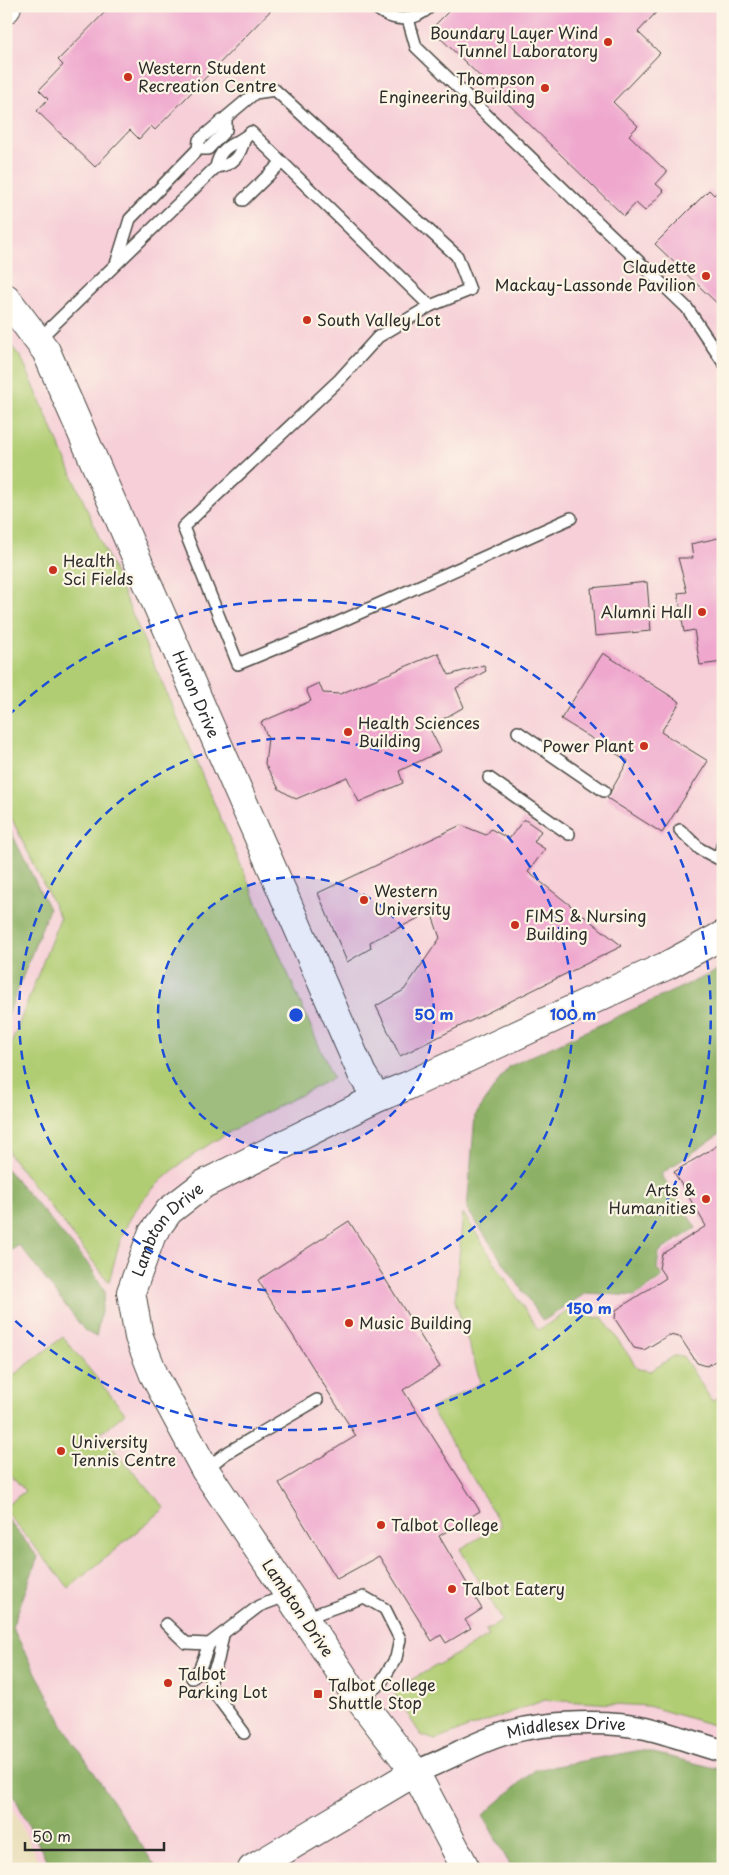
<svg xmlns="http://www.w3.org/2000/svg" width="729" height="1875" font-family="'Playpen Sans',sans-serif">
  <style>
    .built { fill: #f6cfd8 }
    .green { fill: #b1cd73; stroke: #6e7c4f }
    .forest { fill: #8cb065; stroke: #5c6e48 }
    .building { fill: #efa7ce }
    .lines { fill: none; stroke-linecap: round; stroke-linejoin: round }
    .service-casing { stroke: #484641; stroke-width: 14 }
    .minor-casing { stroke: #484641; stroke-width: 25 }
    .tertiary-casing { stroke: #484641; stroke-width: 30 }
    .service { stroke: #fff; stroke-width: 11 }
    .minor { stroke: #fff; stroke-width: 22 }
    .tertiary { stroke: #fff; stroke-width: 28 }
    .ring { fill: none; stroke: #1d4ed8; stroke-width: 2.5; stroke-dasharray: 9 6 }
    .poi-dot { fill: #c8321e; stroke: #fcf5e5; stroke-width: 2 }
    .labels { text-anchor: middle; stroke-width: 4.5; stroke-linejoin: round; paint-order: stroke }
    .poi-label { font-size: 16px; fill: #2b2b2b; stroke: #fcf5e5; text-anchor: start }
    .street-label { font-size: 16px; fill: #2b2b2b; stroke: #fcf5e5 }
    .centre { fill: #1d4ed8; stroke: #fcf5e5; stroke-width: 2.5 }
    .ring-label { font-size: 15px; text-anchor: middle; font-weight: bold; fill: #1d4ed8; stroke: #fcf5e5; stroke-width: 4.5; stroke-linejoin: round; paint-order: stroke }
  </style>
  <rect width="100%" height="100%" fill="#fcf5e5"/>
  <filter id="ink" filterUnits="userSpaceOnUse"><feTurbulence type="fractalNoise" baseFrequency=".02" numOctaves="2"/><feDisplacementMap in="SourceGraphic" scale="10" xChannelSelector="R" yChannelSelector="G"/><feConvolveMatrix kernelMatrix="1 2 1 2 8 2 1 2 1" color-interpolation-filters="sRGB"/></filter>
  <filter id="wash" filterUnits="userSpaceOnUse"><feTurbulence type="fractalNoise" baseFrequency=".0096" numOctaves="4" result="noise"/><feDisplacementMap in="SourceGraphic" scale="20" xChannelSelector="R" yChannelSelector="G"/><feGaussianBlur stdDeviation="1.12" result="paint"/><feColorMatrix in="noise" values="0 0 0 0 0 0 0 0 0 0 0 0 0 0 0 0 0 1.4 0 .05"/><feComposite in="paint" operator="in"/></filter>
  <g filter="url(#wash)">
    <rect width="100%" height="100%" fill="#ebe0bd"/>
    <!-- built -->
    <path class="built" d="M 6,6 L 723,6 L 723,1869 L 42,1869 L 6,1794 Z"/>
    <!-- green -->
    <g class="green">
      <path d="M 6,339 L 22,359 L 333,1078 C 268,1113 173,1151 133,1214 C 120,1234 115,1260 109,1282 L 9,1154 L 6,1142 L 6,1057 L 60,918 L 6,807 Z"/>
      <path d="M 463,1213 L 538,1330 L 582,1303 L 594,1318 L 602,1317 L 638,1369 L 651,1371 L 674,1356 L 683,1356 L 712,1401 L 723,1393 L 723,1728 L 648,1706 L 545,1700 L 435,1740 L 421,1735 L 395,1695 L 402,1685 L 489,1636 L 486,1630 L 503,1621 L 460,1549 L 501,1525 L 431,1409 L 481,1383 L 455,1301 Z"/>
      <path d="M 63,1337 L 125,1413 L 100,1434 L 165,1508 L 69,1588 L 6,1512 L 6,1506 L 25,1491 L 6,1469 L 6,1381 Z"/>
    </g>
    <!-- forest -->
    <g class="forest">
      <path d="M 6,822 L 49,909 L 6,1020 Z"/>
      <path d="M 723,968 L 723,1132 L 661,1174 L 696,1228 L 659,1252 L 657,1269 L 663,1277 L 635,1296 L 586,1293 L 543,1321 L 467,1209 L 475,1116 L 508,1067 Z"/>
      <path d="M 6,1168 L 90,1266 L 105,1292 L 96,1337 L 85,1331 L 19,1245 L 6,1254 Z"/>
      <path d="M 6,1517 L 38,1557 L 12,1627 L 65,1728 L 157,1869 L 51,1869 L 6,1780 Z"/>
      <path d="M 641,1750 L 723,1770 L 723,1869 L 512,1869 L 483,1815 L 535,1770 Z"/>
    </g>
    <g id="blocks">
      <!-- building -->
      <g class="building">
        <path d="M 111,6 L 275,6 L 155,130 L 151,126 L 139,139 L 130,130 L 95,167 L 37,111 L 48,99 L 39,90 L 63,65 L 58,60 Z"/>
        <path d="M 454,6 L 662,6 L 638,32 L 660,53 L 613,102 L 638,126 L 629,135 L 667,172 L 656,184 L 664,191 L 645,211 L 636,203 L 624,216 L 431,29 Z"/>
        <path d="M 723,187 L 723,309 L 655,244 L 709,190 L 714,195 Z"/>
        <path d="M 723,537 L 723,662 L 700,665 L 694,630 L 684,632 L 678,593 L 687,592 L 678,558 L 693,558 L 691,544 Z"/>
        <path d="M 647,582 L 651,631 L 595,636 L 591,588 Z"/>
        <path d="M 438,653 L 449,675 L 484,665 L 486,671 L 456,688 L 464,707 L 429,727 L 441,751 L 399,771 L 403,783 L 359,802 L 347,777 L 296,799 L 279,789 L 265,764 L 268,738 L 261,722 L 311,701 L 306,689 L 319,683 L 323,693 L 340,694 Z"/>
        <path d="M 603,653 L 680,702 L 661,732 L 708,761 L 662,833 L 607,798 L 628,761 L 561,719 Z"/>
        <path d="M 524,819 L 541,831 L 534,842 L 545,849 L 528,872 L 622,946 L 400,1056 L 376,1006 L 404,990 L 440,938 L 431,912 L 370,942 L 371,948 L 347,962 L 318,893 L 461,825 L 486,835 L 491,829 L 509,839 Z"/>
        <path d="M 723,1142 L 723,1356 L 707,1366 L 697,1363 L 680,1337 L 669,1335 L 644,1350 L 634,1348 L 615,1319 L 616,1310 L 666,1278 L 659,1268 L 662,1254 L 706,1226 L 674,1172 Z"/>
        <path d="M 349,1221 L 440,1367 L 403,1390 L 480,1511 L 439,1536 L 482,1609 L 465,1620 L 471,1628 L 446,1643 L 441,1635 L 432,1641 L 379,1556 L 337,1579 L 279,1483 L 356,1436 L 258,1280 Z"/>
      </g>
    </g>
  </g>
  <g filter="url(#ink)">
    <use href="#blocks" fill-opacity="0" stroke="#484641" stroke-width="1"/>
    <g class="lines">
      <defs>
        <g id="service">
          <path d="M 374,6 C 392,23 413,23 431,6"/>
          <path d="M 408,19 L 416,47 L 687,308 L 723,362"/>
          <path d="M 198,149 L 208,149 L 226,130 L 226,120"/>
          <path d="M 216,167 C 235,165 240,155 245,138"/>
          <path d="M 243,200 L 281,163"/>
          <path d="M 117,261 L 130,219 L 198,149 L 199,140 L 255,93 L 275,90 L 457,256 L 470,290 L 430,306 L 378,337 L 340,379 L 183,527 L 238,664 L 337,623 L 571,518"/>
          <path d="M 38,340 L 216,167 C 221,142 237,146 251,132 L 430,306"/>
          <path d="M 518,732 L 604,791"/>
          <path d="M 489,778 L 569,834"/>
          <path d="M 680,830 L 700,849 L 719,859 L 723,842"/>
          <path d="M 205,1470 L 225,1454 L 317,1400"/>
          <path d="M 305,1618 L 364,1597 L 385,1609 L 400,1639 L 396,1658 L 380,1684 L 360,1699"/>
          <path d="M 166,1624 L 186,1643 L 209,1644 L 259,1606 L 288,1595"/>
          <path d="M 223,1635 L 218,1660 L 210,1680 L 210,1687 L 244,1733"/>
          <path d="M 192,1678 L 200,1668 L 209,1644"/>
        </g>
        <g id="minor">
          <path id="s1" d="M 415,1772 C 448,1760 476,1741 510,1732 C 547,1722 608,1720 646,1728 C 672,1734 697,1744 723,1751"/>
        </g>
        <g id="tertiary">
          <path d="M 6,9 L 7,6"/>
          <path id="s2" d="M 6,298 L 46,351 L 362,1074 L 377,1098"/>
          <path d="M 252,1869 L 415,1772"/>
          <path id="s3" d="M 466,1869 L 415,1772 L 353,1691 L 205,1470 L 154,1375 L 139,1337 L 131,1292 L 152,1234 L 169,1211 L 204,1184 L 377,1098 L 407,1086 L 668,965 L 723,935"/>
        </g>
      </defs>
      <!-- service casing -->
      <use href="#service" class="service-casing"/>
      <!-- minor casing -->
      <use href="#minor" class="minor-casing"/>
      <!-- tertiary casing -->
      <use href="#tertiary" class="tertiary-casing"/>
      <!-- service -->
      <use href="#service" class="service"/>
      <!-- minor -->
      <use href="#minor" class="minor"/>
      <!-- tertiary -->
      <use href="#tertiary" class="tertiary"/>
    </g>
  </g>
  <!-- distance rings -->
  <circle cx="296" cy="1015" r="138" fill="#1d4ed8" fill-opacity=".12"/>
  <g class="ring">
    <circle cx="296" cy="1015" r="138"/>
    <circle cx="296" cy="1015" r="277"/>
    <path d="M8 716A415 415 0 1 1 8 1314"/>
  </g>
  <!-- markers -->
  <g class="poi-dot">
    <circle cx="608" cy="42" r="5"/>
    <circle cx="128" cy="77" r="5"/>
    <circle cx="545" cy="88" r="5"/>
    <circle cx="706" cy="276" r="5"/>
    <circle cx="307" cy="320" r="5"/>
    <circle cx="53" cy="570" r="5"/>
    <circle cx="702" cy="612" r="5"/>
    <circle cx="348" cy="732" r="5"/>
    <circle cx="644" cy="746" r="5"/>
    <circle cx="364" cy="900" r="5"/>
    <circle cx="515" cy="925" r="5"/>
    <circle cx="706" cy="1199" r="5"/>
    <circle cx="349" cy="1323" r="5"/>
    <circle cx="61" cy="1451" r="5"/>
    <circle cx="381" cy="1525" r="5"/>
    <circle cx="452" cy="1589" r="5"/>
    <circle cx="168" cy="1683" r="5"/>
    <rect x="313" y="1689" width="10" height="10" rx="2.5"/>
  </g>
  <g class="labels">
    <!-- poi labels -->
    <g class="poi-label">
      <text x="598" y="39" text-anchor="end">Boundary Layer Wind<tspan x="598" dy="18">Tunnel Laboratory</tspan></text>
      <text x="138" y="74">Western Student<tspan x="138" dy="18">Recreation Centre</tspan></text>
      <text x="535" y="85" text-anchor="end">Thompson<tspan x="535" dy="18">Engineering Building</tspan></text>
      <text x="696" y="273" text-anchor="end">Claudette<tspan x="696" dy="18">Mackay-Lassonde Pavilion</tspan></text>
      <text x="317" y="326">South Valley Lot</text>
      <text x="63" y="567">Health<tspan x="63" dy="18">Sci Fields</tspan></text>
      <text x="692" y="618" text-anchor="end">Alumni Hall</text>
      <text x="358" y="729">Health Sciences<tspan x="358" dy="18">Building</tspan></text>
      <text x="634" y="752" text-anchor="end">Power Plant</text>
      <text x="374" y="897">Western<tspan x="374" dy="18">University</tspan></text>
      <text x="525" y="922">FIMS &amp; Nursing<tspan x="525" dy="18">Building</tspan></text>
      <text x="696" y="1196" text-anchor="end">Arts &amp;<tspan x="696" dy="18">Humanities</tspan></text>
      <text x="359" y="1329">Music Building</text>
      <text x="71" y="1448">University<tspan x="71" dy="18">Tennis Centre</tspan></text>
      <text x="391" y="1531">Talbot College</text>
      <text x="462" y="1595">Talbot Eatery</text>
      <text x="178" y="1680">Talbot<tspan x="178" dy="18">Parking Lot</tspan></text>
      <text x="328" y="1691">Talbot College<tspan x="328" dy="18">Shuttle Stop</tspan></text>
    </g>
    <!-- street labels -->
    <g class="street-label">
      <text dy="6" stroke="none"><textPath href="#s2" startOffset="441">Huron Drive</textPath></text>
      <text dy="6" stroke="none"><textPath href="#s3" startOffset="746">Lambton Drive</textPath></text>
      <text transform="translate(298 1608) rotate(56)" y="6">Lambton Drive</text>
      <text dy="6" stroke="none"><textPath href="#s1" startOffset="160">Middlesex Drive</textPath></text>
    </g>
  </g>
  <circle cx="296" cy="1015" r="8" class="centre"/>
  <g class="ring-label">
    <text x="434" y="1020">50 m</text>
    <text x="573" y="1020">100 m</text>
    <text x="589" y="1314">150 m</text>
  </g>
  <!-- margin -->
  <rect width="729" height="1875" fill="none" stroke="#fcf5e5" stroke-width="25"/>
  <!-- scale -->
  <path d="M25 1842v8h139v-8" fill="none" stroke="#2b2b2b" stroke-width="2.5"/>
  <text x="32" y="1842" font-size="15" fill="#2b2b2b" stroke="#fcf5e5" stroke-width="4" paint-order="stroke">50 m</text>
</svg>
